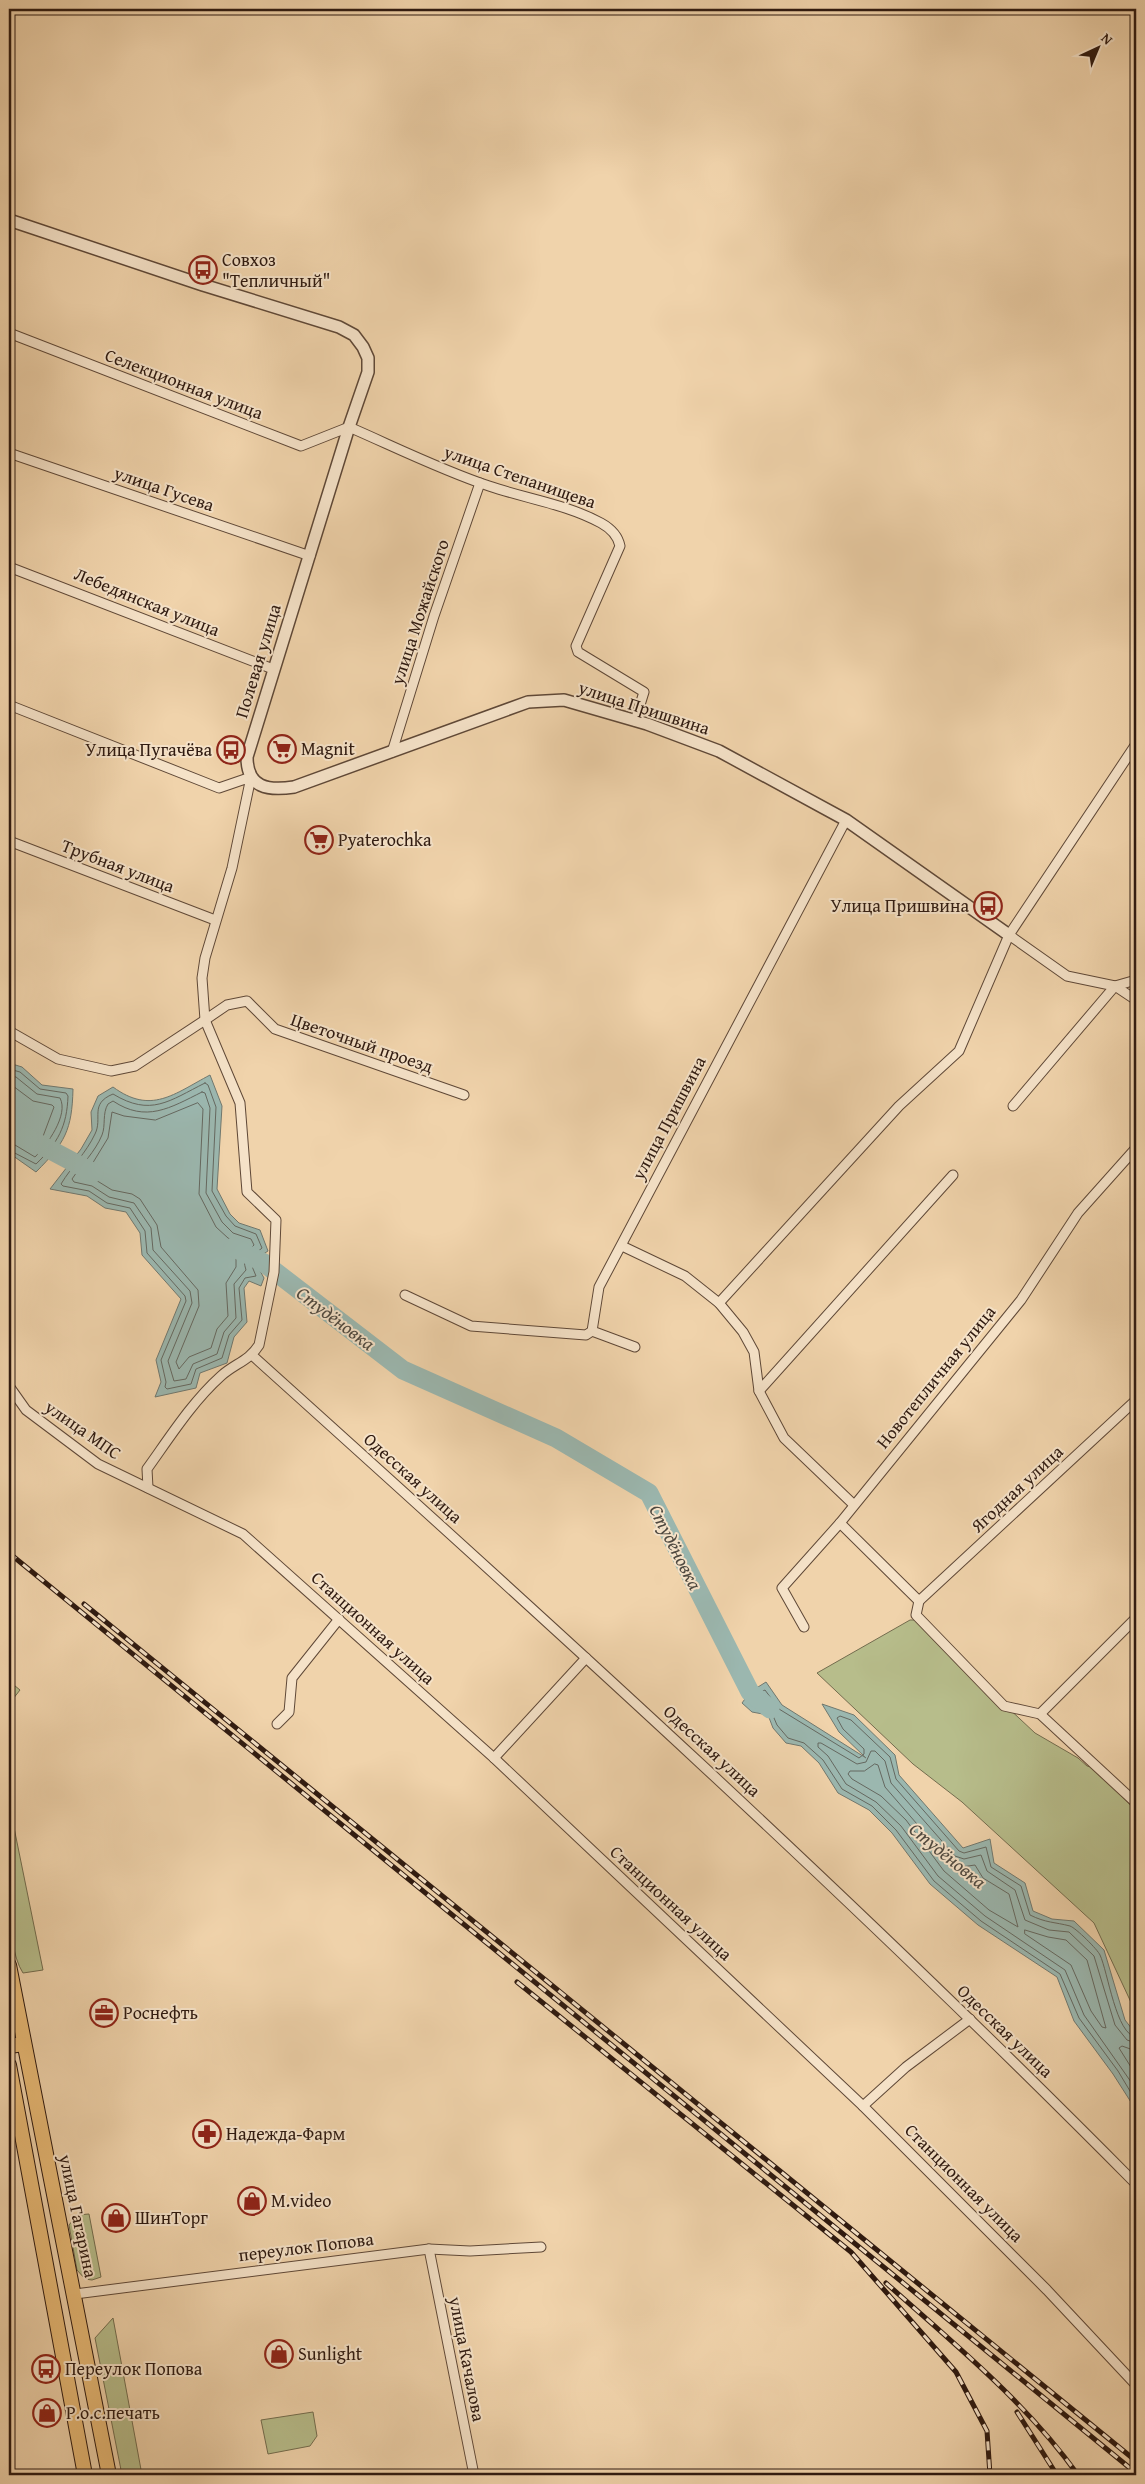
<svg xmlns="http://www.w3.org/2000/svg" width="1145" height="2484" font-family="'Gentium Book Plus',serif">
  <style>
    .green { fill: #b7bd8b; stroke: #736c4e }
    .water { fill: #9bb7af; stroke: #70786f }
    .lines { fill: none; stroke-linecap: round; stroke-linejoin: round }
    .shore { stroke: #656860; stroke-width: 1 }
    .river { stroke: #9bb7af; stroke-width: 19 }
    .minor-casing { stroke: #5f4837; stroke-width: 11 }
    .tertiary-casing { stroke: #5f4837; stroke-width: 14 }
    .primary-casing { stroke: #2f1a10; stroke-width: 16 }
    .minor { stroke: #f5e2c8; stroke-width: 9 }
    .tertiary { stroke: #f5e2c8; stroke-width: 11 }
    .primary { stroke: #e8ba76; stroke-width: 14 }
    .rail-casing { stroke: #2f1a10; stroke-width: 5 }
    .rail { stroke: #f5e2c8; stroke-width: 3; stroke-dasharray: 9; stroke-linecap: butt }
    .labels { text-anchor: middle; stroke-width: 4; stroke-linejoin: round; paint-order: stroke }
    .poi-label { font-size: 18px; fill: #2f1a10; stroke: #f5e2c8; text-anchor: start }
    .street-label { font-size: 18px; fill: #2f1a10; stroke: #f5e2c8 }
    .water-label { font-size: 19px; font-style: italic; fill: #4f4940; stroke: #f5e2c8 }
  </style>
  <rect width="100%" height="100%" fill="#f0d3ab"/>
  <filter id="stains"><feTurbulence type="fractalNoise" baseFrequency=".004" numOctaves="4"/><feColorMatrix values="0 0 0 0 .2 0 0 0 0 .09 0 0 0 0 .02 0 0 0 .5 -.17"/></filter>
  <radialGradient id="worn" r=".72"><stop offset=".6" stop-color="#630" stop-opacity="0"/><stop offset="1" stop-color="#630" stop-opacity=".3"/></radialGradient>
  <!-- green -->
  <g class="green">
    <path d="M 910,1620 L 914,1620 L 1035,1733 L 1078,1758 L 1087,1766 L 1095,1768 L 1136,1811 L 1136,2013 L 1094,1923 L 962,1802 L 913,1764 L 817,1673 Z"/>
    <path d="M 9,1681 L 20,1690 L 9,1704 Z"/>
    <path d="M 9,1803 L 43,1970 L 23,1973 C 2,1941 9,1843 9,1803 Z"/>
    <path d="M 89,2214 L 101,2277 L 92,2280 L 85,2279 L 77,2270 L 69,2225 L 77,2215 Z"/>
    <path d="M 113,2318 L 142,2475 L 122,2475 L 95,2338 Z"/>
    <path d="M 313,2412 L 317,2436 L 310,2446 L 268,2454 L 261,2420 Z"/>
  </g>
  <!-- water -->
  <g class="water">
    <path d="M 9,1063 L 22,1067 L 42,1085 L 73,1089 C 72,1130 65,1143 36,1172 L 9,1153 Z"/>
    <path d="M 210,1075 L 222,1106 L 217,1189 L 230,1214 L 239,1223 L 260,1230 L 268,1251 L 254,1260 L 264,1278 L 261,1286 L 249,1281 L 244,1288 L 247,1322 L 234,1337 L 227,1363 L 200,1373 L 196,1388 L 155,1397 L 161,1382 L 156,1360 L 181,1299 L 142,1255 L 140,1233 L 126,1212 L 105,1208 L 87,1196 L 50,1189 L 81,1149 L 92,1130 L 91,1112 L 98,1096 L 113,1087 C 151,1115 174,1094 210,1075 Z"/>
    <path d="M 766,1682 L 782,1705 L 866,1758 L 839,1732 L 822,1704 L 854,1715 L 895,1755 L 899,1775 L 963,1848 L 990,1839 L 994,1863 L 1025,1883 L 1033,1911 L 1052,1919 L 1074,1921 L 1104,1950 L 1125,2020 L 1136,2034 L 1136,2110 L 1113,2074 L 1074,2021 L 1057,1977 L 978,1925 L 930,1884 L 892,1833 L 869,1810 L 838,1793 L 819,1763 L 801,1746 L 786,1743 L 773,1728 L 768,1715 L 752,1712 L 742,1703 L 750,1692 Z"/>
  </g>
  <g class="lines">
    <!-- shore -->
    <g class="shore">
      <path d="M 9,1069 L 20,1072 L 40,1089 L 66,1093 L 68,1096 C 67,1126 58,1143 36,1164 L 9,1150"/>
      <path d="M 9,1075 L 16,1077 L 37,1094 L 60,1098 C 69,1115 47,1145 35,1157 L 15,1145 L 9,1144"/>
      <path d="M 9,1083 L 33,1101 L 52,1105 L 54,1107 L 42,1139 L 34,1147 L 18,1138 L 9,1136"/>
      <path d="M 205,1083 L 208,1085 L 216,1107 L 212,1191 L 226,1216 L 235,1226 L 256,1234 L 262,1248 L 249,1259 L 256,1276 L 245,1278 L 239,1288 L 242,1320 L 229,1335 L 222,1358 L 196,1369 L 191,1384 L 167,1389 L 165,1387 L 166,1382 L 161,1360 L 186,1301 L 185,1296 L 147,1253 L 145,1231 L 130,1208 L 107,1203 L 89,1191 L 63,1186 L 61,1184 C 72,1166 86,1153 95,1134 C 103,1118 89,1104 113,1094 C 151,1117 169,1101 205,1083 Z"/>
      <path d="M 202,1092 L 205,1093 L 210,1108 L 206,1193 L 222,1222 L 233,1233 L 251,1239 L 254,1245 C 245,1254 242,1257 246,1270 L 234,1284 L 236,1318 L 224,1332 L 217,1354 L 193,1364 L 186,1379 L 174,1381 L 168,1361 L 192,1303 L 190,1291 L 153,1250 L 151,1228 L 134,1203 L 109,1197 L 92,1186 L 74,1182 L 72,1179 C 82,1164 95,1152 102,1135 C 106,1125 102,1114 108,1104 L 113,1101 C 146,1123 170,1108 202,1092 Z"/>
      <path d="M 198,1103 L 203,1109 L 199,1194 L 216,1227 L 228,1238 L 241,1246 L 236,1255 L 236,1267 L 226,1283 L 228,1316 L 217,1329 L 211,1348 L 189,1357 L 179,1369 L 176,1362 L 199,1306 L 198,1290 L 161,1247 L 157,1225 L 140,1199 L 132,1194 L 112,1190 L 86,1174 L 108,1138 L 112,1112 L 124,1116 L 155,1120 Z"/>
      <path d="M 875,1764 L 878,1765 L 885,1787 L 949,1861 L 961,1867 L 975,1865 L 983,1878 L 1009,1894 L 1018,1927 L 989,1910 L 944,1871 L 906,1820 L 881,1796 L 852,1779 L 848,1774 L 850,1771 L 864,1771 Z"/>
      <path d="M 1025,1930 L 1048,1937 L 1066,1940 L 1087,1960 L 1106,2028 L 1102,2027 L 1091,2011 L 1071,1965 L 1025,1934 Z"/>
      <path d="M 1136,2037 C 1116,2035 1108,1972 1100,1955 C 1098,1950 1076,1928 1070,1926 C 1055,1922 1046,1923 1030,1915 L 1021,1886 L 991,1867 L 986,1847 L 964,1853 L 959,1851 L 896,1779 L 890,1757 L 851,1720 L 840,1716 L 837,1718 L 843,1729 L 864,1749 L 864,1754 L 859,1758 L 779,1709 L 765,1690 L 753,1696 L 750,1703 L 771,1711 L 777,1725 L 788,1738 L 804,1743 L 823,1760 L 842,1789 L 872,1806 L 896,1830 L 934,1881 L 981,1921 L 1060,1974 L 1079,2018 L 1118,2071 L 1136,2101"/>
      <path d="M 1136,2043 L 1127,2040 L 1115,2025 L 1094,1956 L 1069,1932 L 1049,1930 L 1025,1920 L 1015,1890 L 987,1871 L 981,1855 L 964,1859 L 955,1856 L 891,1783 L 885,1761 L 875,1751 L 871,1751 L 866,1762 L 857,1764 L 821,1743 L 818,1743 L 818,1747 L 828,1756 L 846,1784 L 876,1802 L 901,1826 L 938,1876 L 985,1916 L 1065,1970 L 1084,2015 L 1136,2089"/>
      <path d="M 1136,2051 L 1122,2046 L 1119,2048 L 1136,2075"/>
    </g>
    <!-- river -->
    <g class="river">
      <path d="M 9,1128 L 94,1173"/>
      <path d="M 233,1247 L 264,1263 L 403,1370 L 556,1438 L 649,1493 L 750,1692 L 770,1709"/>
    </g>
    <defs>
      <g id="minor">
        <path d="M 9,333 L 301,446 L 349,427 C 395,447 441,470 489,486 C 527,499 566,504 601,523 C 610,528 618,536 620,546 L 576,646 L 578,652 L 644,692 L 635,721"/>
        <path d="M 9,453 L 310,556"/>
        <path d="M 9,567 L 273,669"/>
        <path d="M 9,705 L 219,788 L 251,777 L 232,868 L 205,958 L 202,978 L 205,1020 L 227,1005 L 247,1001 L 275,1029 L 464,1095"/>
        <path d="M 392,752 L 434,616 L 480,483"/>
        <path d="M 9,841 L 215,920"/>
        <path d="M 1009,935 L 1067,976 L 1115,986 L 1136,1000"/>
        <path d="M 9,1031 L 58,1059 L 111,1071 L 135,1066 L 205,1020 L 240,1103 L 247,1192 L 276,1220 L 274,1272 L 259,1345 C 249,1361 234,1364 221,1376 C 192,1402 170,1437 147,1469 L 148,1488"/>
        <path d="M 1013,1106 L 1115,986 L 1136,980"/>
        <path d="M 622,1246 L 685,1276 L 719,1303 L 743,1332 L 754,1352 L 759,1391 L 784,1438 L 853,1504"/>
        <path d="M 405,1295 L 471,1326 L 586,1335 L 592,1331 L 599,1287 L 846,820"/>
        <path d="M 719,1303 L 899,1106 L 959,1051 L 1009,935 L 1136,744"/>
        <path d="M 592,1331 L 635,1347"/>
        <path d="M 253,1356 C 553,1626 852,1897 1136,2184"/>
        <path d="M 9,1386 L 26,1410 L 98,1464 L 243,1534 L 494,1758 L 863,2106 L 1047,2290 L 1136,2385"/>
        <path d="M 759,1391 L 953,1175"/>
        <path d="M 840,1523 L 919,1601 L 916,1615 L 1004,1706 L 1040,1714 L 1136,1803"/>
        <path d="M 919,1601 L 1136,1400"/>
        <path d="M 804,1627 L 782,1588 L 840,1523 L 1021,1300 L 1078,1213 L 1136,1148"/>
        <path d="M 1040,1714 L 1136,1618"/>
        <path d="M 277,1724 L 289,1712 L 292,1678 L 339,1619"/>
        <path d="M 494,1758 L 586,1658"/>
        <path d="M 863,2106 L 906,2067 L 970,2019"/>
        <path d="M 429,2249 L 474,2475"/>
        <path d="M 75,2294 L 429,2249 L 470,2251 L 541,2247"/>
      </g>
      <path id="tertiary" d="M 9,220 L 203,285 L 339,327 L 354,335 L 363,347 L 368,358 L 368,372 L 349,427 L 247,757 C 247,788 268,791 294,787 L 528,702 L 564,700 L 647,724 L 719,751 L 846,820 L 1009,935"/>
      <g id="primary">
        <path d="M 9,1965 L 109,2475"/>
        <path d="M 9,2046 L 24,2044"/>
        <path d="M 9,2065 L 85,2475"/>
      </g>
    </defs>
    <!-- minor casing -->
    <use href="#minor" class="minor-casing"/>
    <!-- tertiary casing -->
    <use href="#tertiary" class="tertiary-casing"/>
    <!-- primary casing -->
    <use href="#primary" class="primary-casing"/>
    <!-- minor -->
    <use href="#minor" class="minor"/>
    <!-- tertiary -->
    <use href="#tertiary" class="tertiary"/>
    <!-- primary -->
    <use href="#primary" class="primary"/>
    <defs>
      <g id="rail">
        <path d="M 9,1553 L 1136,2473"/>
        <path d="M 84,1604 L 1136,2461"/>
        <path d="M 517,1982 L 851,2252 L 956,2372 L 987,2431 L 990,2475"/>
        <path d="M 886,2283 C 953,2343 1025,2401 1078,2475"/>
        <path d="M 1017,2412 L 1057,2475"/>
      </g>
    </defs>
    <!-- rail casing -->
    <use href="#rail" class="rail-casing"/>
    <!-- rail -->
    <use href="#rail" class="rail"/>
  </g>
  <!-- icons -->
  <defs>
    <symbol id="bus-ring" viewBox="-11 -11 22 22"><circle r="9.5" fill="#f5e2c8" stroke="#8f2418" stroke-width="1.5"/><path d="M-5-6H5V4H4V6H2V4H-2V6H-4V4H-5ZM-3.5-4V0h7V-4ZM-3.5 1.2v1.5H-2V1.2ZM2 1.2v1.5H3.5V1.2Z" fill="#8f2418"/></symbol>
    <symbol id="supermarket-ring" viewBox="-11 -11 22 22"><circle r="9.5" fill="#f5e2c8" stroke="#8f2418" stroke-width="1.5"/><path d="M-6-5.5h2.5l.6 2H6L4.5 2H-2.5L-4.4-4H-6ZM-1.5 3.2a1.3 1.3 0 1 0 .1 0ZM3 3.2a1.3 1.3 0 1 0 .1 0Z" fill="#8f2418"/></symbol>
    <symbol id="office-ring" viewBox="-11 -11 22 22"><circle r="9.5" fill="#f5e2c8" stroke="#8f2418" stroke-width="1.5"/><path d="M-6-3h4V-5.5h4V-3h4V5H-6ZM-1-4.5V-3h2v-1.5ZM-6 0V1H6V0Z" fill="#8f2418"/></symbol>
    <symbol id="pharmacy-ring" viewBox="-11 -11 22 22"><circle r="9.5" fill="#f5e2c8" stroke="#8f2418" stroke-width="1.5"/><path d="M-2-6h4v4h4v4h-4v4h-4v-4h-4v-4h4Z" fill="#8f2418"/></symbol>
    <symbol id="shop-ring" viewBox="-11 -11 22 22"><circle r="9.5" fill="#f5e2c8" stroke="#8f2418" stroke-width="1.5"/><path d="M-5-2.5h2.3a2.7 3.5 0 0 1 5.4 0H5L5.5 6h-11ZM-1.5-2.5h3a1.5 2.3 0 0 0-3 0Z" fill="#8f2418"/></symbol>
  </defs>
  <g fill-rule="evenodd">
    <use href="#bus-ring" x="187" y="254" width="32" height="32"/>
    <use href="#supermarket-ring" x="266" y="733" width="32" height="32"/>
    <use href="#bus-ring" x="215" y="734" width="32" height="32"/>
    <use href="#supermarket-ring" x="303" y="824" width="32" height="32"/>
    <use href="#bus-ring" x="972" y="890" width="32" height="32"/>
    <use href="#office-ring" x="88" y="1997" width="32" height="32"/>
    <use href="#pharmacy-ring" x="191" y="2118" width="32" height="32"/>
    <use href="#shop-ring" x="236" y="2185" width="32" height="32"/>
    <use href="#shop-ring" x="100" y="2202" width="32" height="32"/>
    <use href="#shop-ring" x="263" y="2338" width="32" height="32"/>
    <use href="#bus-ring" x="30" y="2353" width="32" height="32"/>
    <use href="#shop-ring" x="31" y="2397" width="32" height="32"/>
  </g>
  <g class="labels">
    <!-- poi labels -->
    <g class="poi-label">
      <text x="222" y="266">Совхоз<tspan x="222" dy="21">"Тепличный"</tspan></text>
      <text x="301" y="755">Magnit</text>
      <text x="212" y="756" text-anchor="end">Улица Пугачёва</text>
      <text x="338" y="846">Pyaterochka</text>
      <text x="969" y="912" text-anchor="end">Улица Пришвина</text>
      <text x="123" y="2019">Роснефть</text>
      <text x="226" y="2140">Надежда-Фарм</text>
      <text x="271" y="2207">M.video</text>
      <text x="135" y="2224">ШинТорг</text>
      <text x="298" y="2360">Sunlight</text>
      <text x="65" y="2375">Переулок Попова</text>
      <text x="66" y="2419">Р.о.с.печать</text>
    </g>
    <!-- street labels -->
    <g class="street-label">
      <text transform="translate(184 384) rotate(21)" y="6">Селекционная улица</text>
      <text transform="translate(520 477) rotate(19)" y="6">улица Степанищева</text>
      <text transform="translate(164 489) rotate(19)" y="6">улица Гусева</text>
      <text transform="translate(147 602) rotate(22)" y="6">Лебедянская улица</text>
      <text transform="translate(420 612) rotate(-72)" y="6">улица Можайского</text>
      <text transform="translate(258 661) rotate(-73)" y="6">Полевая улица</text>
      <text transform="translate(644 708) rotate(18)" y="6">улица Пришвина</text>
      <text transform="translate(118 866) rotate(21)" y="6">Трубная улица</text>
      <text transform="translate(362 1043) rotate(19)" y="6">Цветочный проезд</text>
      <text transform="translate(669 1118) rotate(-62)" y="6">улица Пришвина</text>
      <text transform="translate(936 1377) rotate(-51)" y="6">Новотепличная улица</text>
      <text transform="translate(83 1430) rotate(35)" y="6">улица МПС</text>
      <text transform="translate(413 1478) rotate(42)" y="6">Одесская улица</text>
      <text transform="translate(1017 1489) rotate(-43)" y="6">Ягодная улица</text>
      <text transform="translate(373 1628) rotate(42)" y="6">Станционная улица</text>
      <text transform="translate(712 1751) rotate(43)" y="6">Одесская улица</text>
      <text transform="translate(671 1903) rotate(43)" y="6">Станционная улица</text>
      <text transform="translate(1005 2031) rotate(44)" y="6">Одесская улица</text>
      <text transform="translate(964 2183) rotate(45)" y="6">Станционная улица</text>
      <text transform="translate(78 2216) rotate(78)" y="6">улица Гагарина</text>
      <text transform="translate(306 2247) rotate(-7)" y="6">переулок Попова</text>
      <text transform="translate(467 2359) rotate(79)" y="6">улица Качалова</text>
    </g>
    <!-- water labels -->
    <g class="water-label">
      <text transform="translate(336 1318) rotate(37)" y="7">Студёновка</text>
      <text transform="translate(676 1547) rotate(63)" y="7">Студёновка</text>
      <text transform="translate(948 1855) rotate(39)" y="7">Студёновка</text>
    </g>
  </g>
  <!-- margin -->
  <rect width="1145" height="2484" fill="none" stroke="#f0d3ab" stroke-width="30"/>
  <rect x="10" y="10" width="1125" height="2464" fill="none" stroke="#2f1a10" stroke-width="2.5"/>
  <rect x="15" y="15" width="1115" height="2454" fill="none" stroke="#2f1a10"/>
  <!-- north arrow -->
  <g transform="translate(1098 48) rotate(44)" stroke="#f5e2c8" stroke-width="4" paint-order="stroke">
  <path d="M0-4L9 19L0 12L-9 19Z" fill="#2f1a10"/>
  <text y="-8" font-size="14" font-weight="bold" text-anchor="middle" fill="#2f1a10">N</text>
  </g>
  <rect width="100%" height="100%" filter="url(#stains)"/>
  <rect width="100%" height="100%" fill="url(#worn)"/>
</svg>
